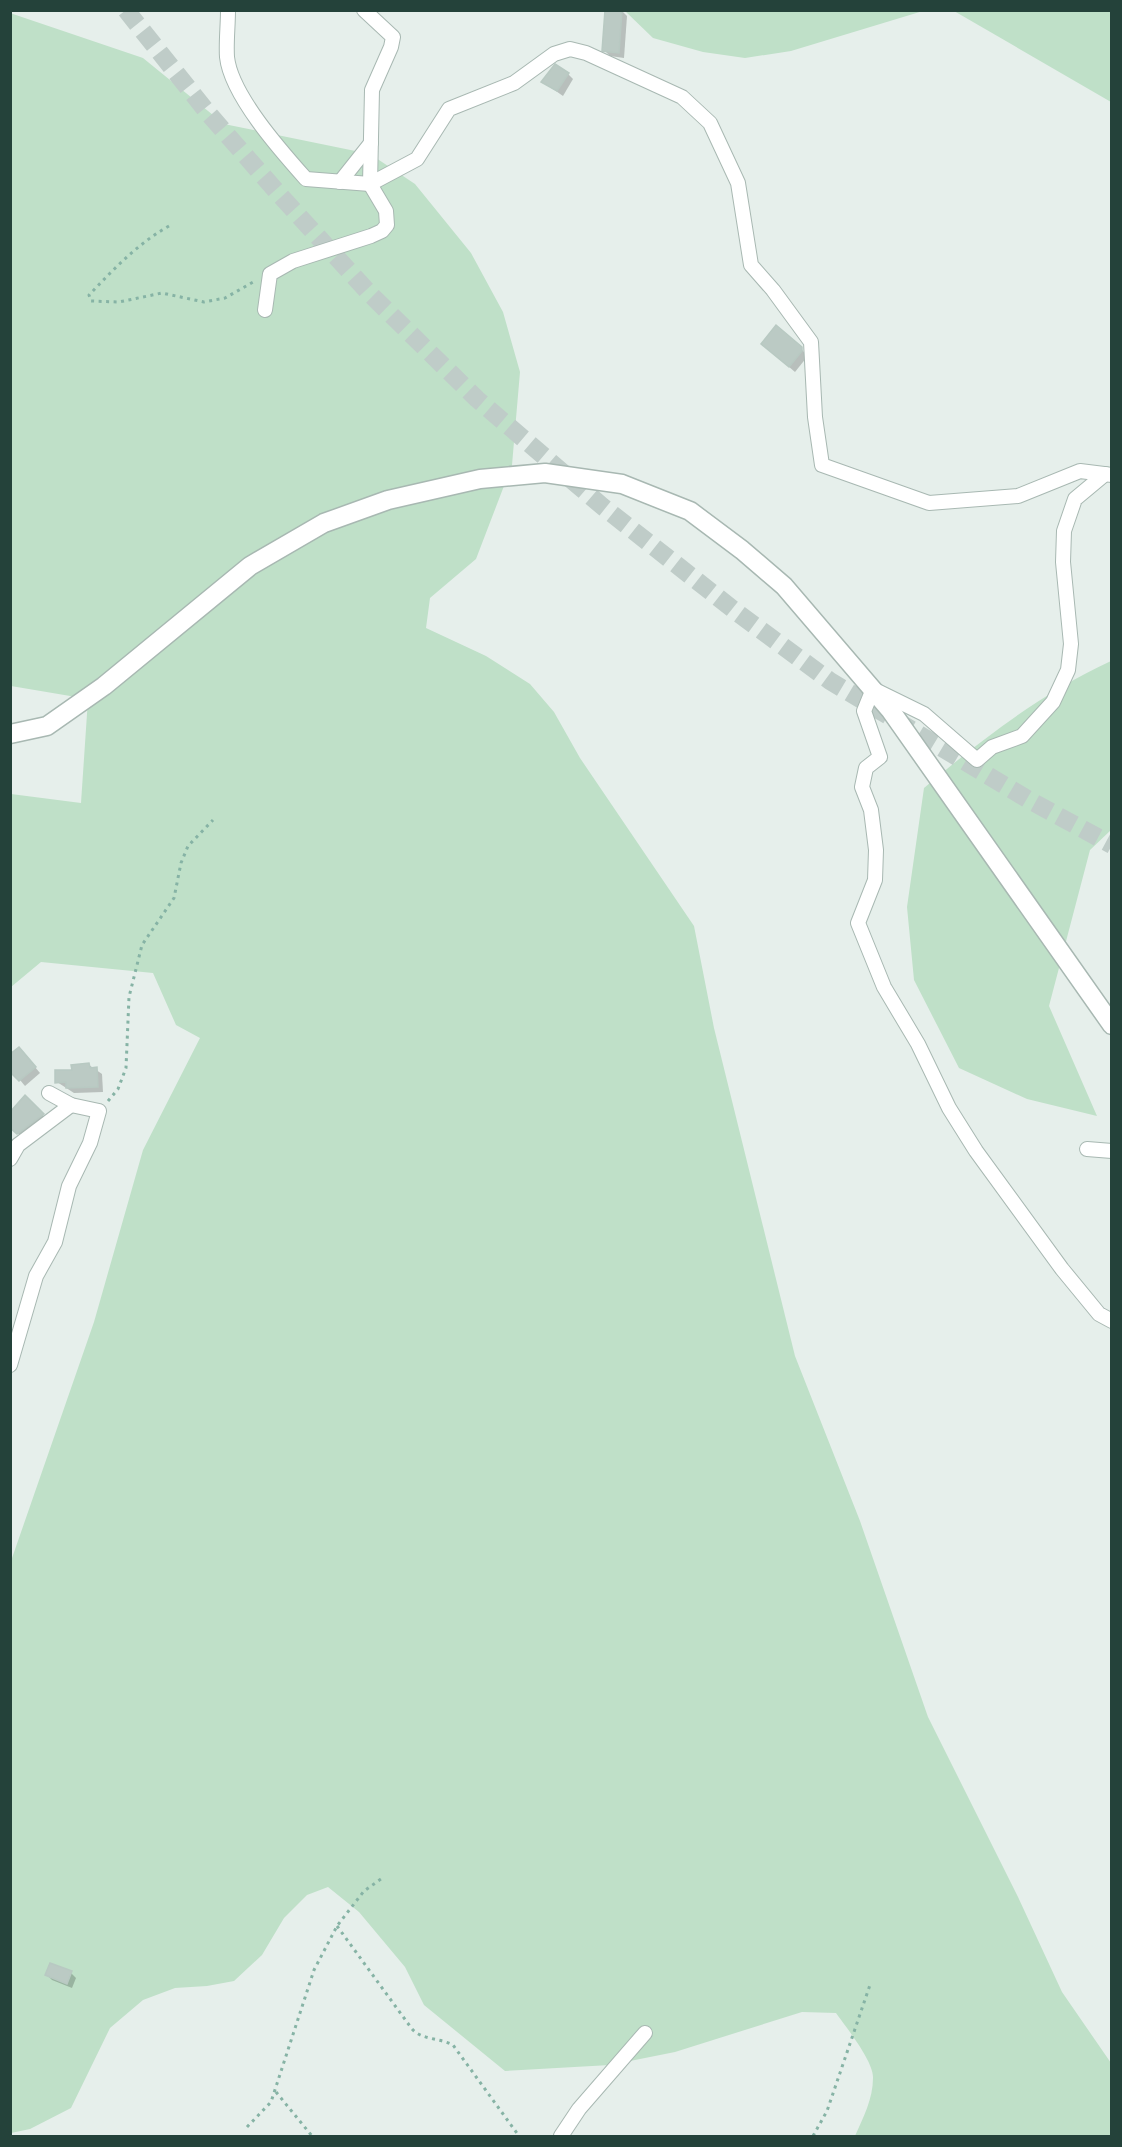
<svg xmlns="http://www.w3.org/2000/svg" width="1122" height="2147" font-family="'Roboto Condensed',sans-serif">
  <style>
    .green { fill: #bfe0c8 }
    .shadow { fill: #0003 }
    .building { fill: #bbcac4; stroke: #b8c9c2; stroke-width: 1.5 }
    .lines { fill: none; stroke-linecap: round; stroke-linejoin: round }
    .motorway-tunnel { stroke: #bfccc8; stroke-width: 18; stroke-dasharray: 18 9; stroke-linecap: butt }
    .minor-casing { stroke: #a8b8b2; stroke-width: 16 }
    .tertiary-casing { stroke: #a8b8b2; stroke-width: 21 }
    .path { stroke: #86b3a5; stroke-width: 3; stroke-dasharray: 3 4.5; stroke-linecap: butt }
    .minor { stroke: #fff; stroke-width: 14 }
    .tertiary { stroke: #fff; stroke-width: 18 }
  </style>
  <rect width="100%" height="100%" fill="#e6efeb"/>
  <!-- green -->
  <g class="green">
    <path d="M 625,11 L 923,11 L 791,51 L 745,58 L 703,52 L 653,38 Z"/>
    <path d="M 954,11 L 1111,11 L 1111,102 Z"/>
    <path d="M 10,13 L 143,58 L 224,124 L 370,154 L 415,184 L 471,253 L 503,312 L 520,372 L 512,465 L 476,559 L 430,598 L 426,628 L 486,656 L 530,684 L 554,712 L 580,758 L 694,926 L 714,1028 L 795,1356 L 860,1521 L 928,1717 L 1018,1897 L 1062,1992 L 1111,2063 L 1111,2136 L 855,2136 C 863,2118 873,2099 873,2078 C 874,2062 846,2027 836,2013 L 802,2012 L 675,2052 L 610,2065 L 505,2071 L 424,2005 L 405,1967 L 359,1912 L 328,1887 L 307,1895 L 284,1918 L 262,1955 L 234,1981 L 207,1986 L 175,1988 L 143,2000 L 110,2028 L 71,2108 L 30,2129 L 11,2133 L 11,1561 L 94,1322 L 143,1150 L 200,1038 L 176,1025 L 153,973 L 41,962 L 11,987 L 11,794 L 81,803 L 88,699 L 11,686 Z"/>
    <path d="M 1111,661 L 1111,830 L 1090,850 L 1049,1006 L 1097,1116 L 1027,1099 L 959,1068 L 914,980 L 907,907 L 924,788 C 982,739 1042,693 1111,661 Z"/>
  </g>
  <!-- shadow -->
  <g class="shadow">
    <path d="M 622,11 L 627,16 L 624,58 L 610,56 L 604,50 Z"/>
    <path d="M 568,74 L 573,79 L 563,96 L 543,82 Z"/>
    <path d="M 801,348 L 807,357 L 795,372 L 768,349 Z"/>
    <path d="M 24,1054 L 40,1073 L 25,1086 L 20,1080 Z"/>
    <path d="M 89,1065 L 102,1074 L 103,1092 L 74,1093 L 57,1082 Z"/>
    <path d="M 25,1098 L 48,1120 L 24,1139 L 10,1126 Z"/>
    <path d="M 71,1973 L 76,1978 L 72,1988 L 52,1980 L 47,1975 Z"/>
  </g>
  <!-- building -->
  <g class="building">
    <path d="M 605,10 L 622,10 L 619,53 L 602,51 Z"/>
    <path d="M 555,64 L 569,73 L 557,91 L 541,82 Z"/>
    <path d="M 776,325 L 802,347 L 802,351 L 789,367 L 761,344 Z"/>
    <path d="M 19,1047 L 36,1067 L 19,1081 L 10,1072 L 10,1054 Z"/>
    <path d="M 89,1063 L 90,1068 L 97,1067 L 98,1087 L 66,1088 L 66,1082 L 55,1083 L 55,1070 L 72,1070 L 71,1065 Z"/>
    <path d="M 25,1095 L 44,1114 L 17,1134 L 10,1128 L 10,1112 Z"/>
    <path d="M 50,1963 L 72,1971 L 67,1984 L 45,1975 Z"/>
  </g>
  <g class="lines">
    <!-- motorway-tunnel -->
    <path class="motorway-tunnel" d="M 126,10 L 208,113 L 278,193 L 370,294 L 477,399 L 602,506 L 739,614 L 830,681 L 1029,800 L 1112,845"/>
    <defs>
      <g id="minor">
        <path d="M 228,10 C 228,26 226,42 227,57 C 231,95 281,151 306,179 L 370,184 L 417,159 L 449,109 L 514,83 L 554,54 L 570,49 L 586,53 L 682,97 L 710,123 L 738,183 L 751,265 L 773,290 L 811,342 L 815,417 L 822,465 L 929,503 L 1018,496 L 1080,471 L 1112,475"/>
        <path d="M 340,182 L 371,143"/>
        <path d="M 265,310 L 270,274 L 293,261 L 371,236 L 382,231 L 387,225 L 386,211 L 370,184 L 372,90 L 391,47 L 393,37 L 364,10"/>
        <path d="M 1105,474 L 1075,499 L 1064,531 L 1063,562 L 1071,644 L 1068,670 L 1053,702 L 1022,736 L 992,747 L 977,760 L 924,714 L 873,689 L 864,711 L 880,757 L 866,768 L 862,787 L 871,810 L 876,850 L 875,880 L 858,923 L 884,987 L 918,1044 L 949,1108 L 976,1151 L 1062,1269 L 1099,1314 L 1112,1321"/>
        <path d="M 1087,1149 L 1112,1151"/>
        <path d="M 10,1159 L 18,1145 L 71,1105"/>
        <path d="M 10,1365 L 36,1276 L 55,1242 L 69,1186 L 90,1143 L 99,1111 L 71,1105 L 49,1093"/>
        <path d="M 561,2136 L 579,2109 L 645,2033"/>
      </g>
      <path id="tertiary" d="M 10,734 L 47,726 L 104,686 L 250,566 L 324,523 L 388,500 L 480,479 L 545,473 L 622,484 L 690,511 L 742,550 L 784,586 L 891,711 L 1112,1025"/>
    </defs>
    <!-- minor casing -->
    <use href="#minor" class="minor-casing"/>
    <!-- tertiary casing -->
    <use href="#tertiary" class="tertiary-casing"/>
    <!-- path -->
    <g class="path">
      <path d="M 169,226 C 137,244 114,269 89,295 L 91,301 L 119,302 L 162,293 L 204,302 L 225,298 L 255,281"/>
      <path d="M 108,1101 L 118,1089 L 126,1068 L 129,997 L 142,945 L 174,898 L 181,863 L 188,846 L 213,820"/>
      <path d="M 337,1926 L 412,2029 C 422,2040 440,2038 453,2045 L 519,2136"/>
      <path d="M 276,2092 L 312,2136"/>
      <path d="M 247,2127 L 271,2102 L 314,1970 L 337,1926 L 364,1891 L 381,1879"/>
      <path d="M 813,2136 L 827,2111 L 871,1982"/>
    </g>
    <!-- minor -->
    <use href="#minor" class="minor"/>
    <!-- tertiary -->
    <use href="#tertiary" class="tertiary"/>
  </g>
  <!-- border -->
  <rect width="1122" height="2147" fill="none" stroke="#24423a" stroke-width="24"/>
</svg>
